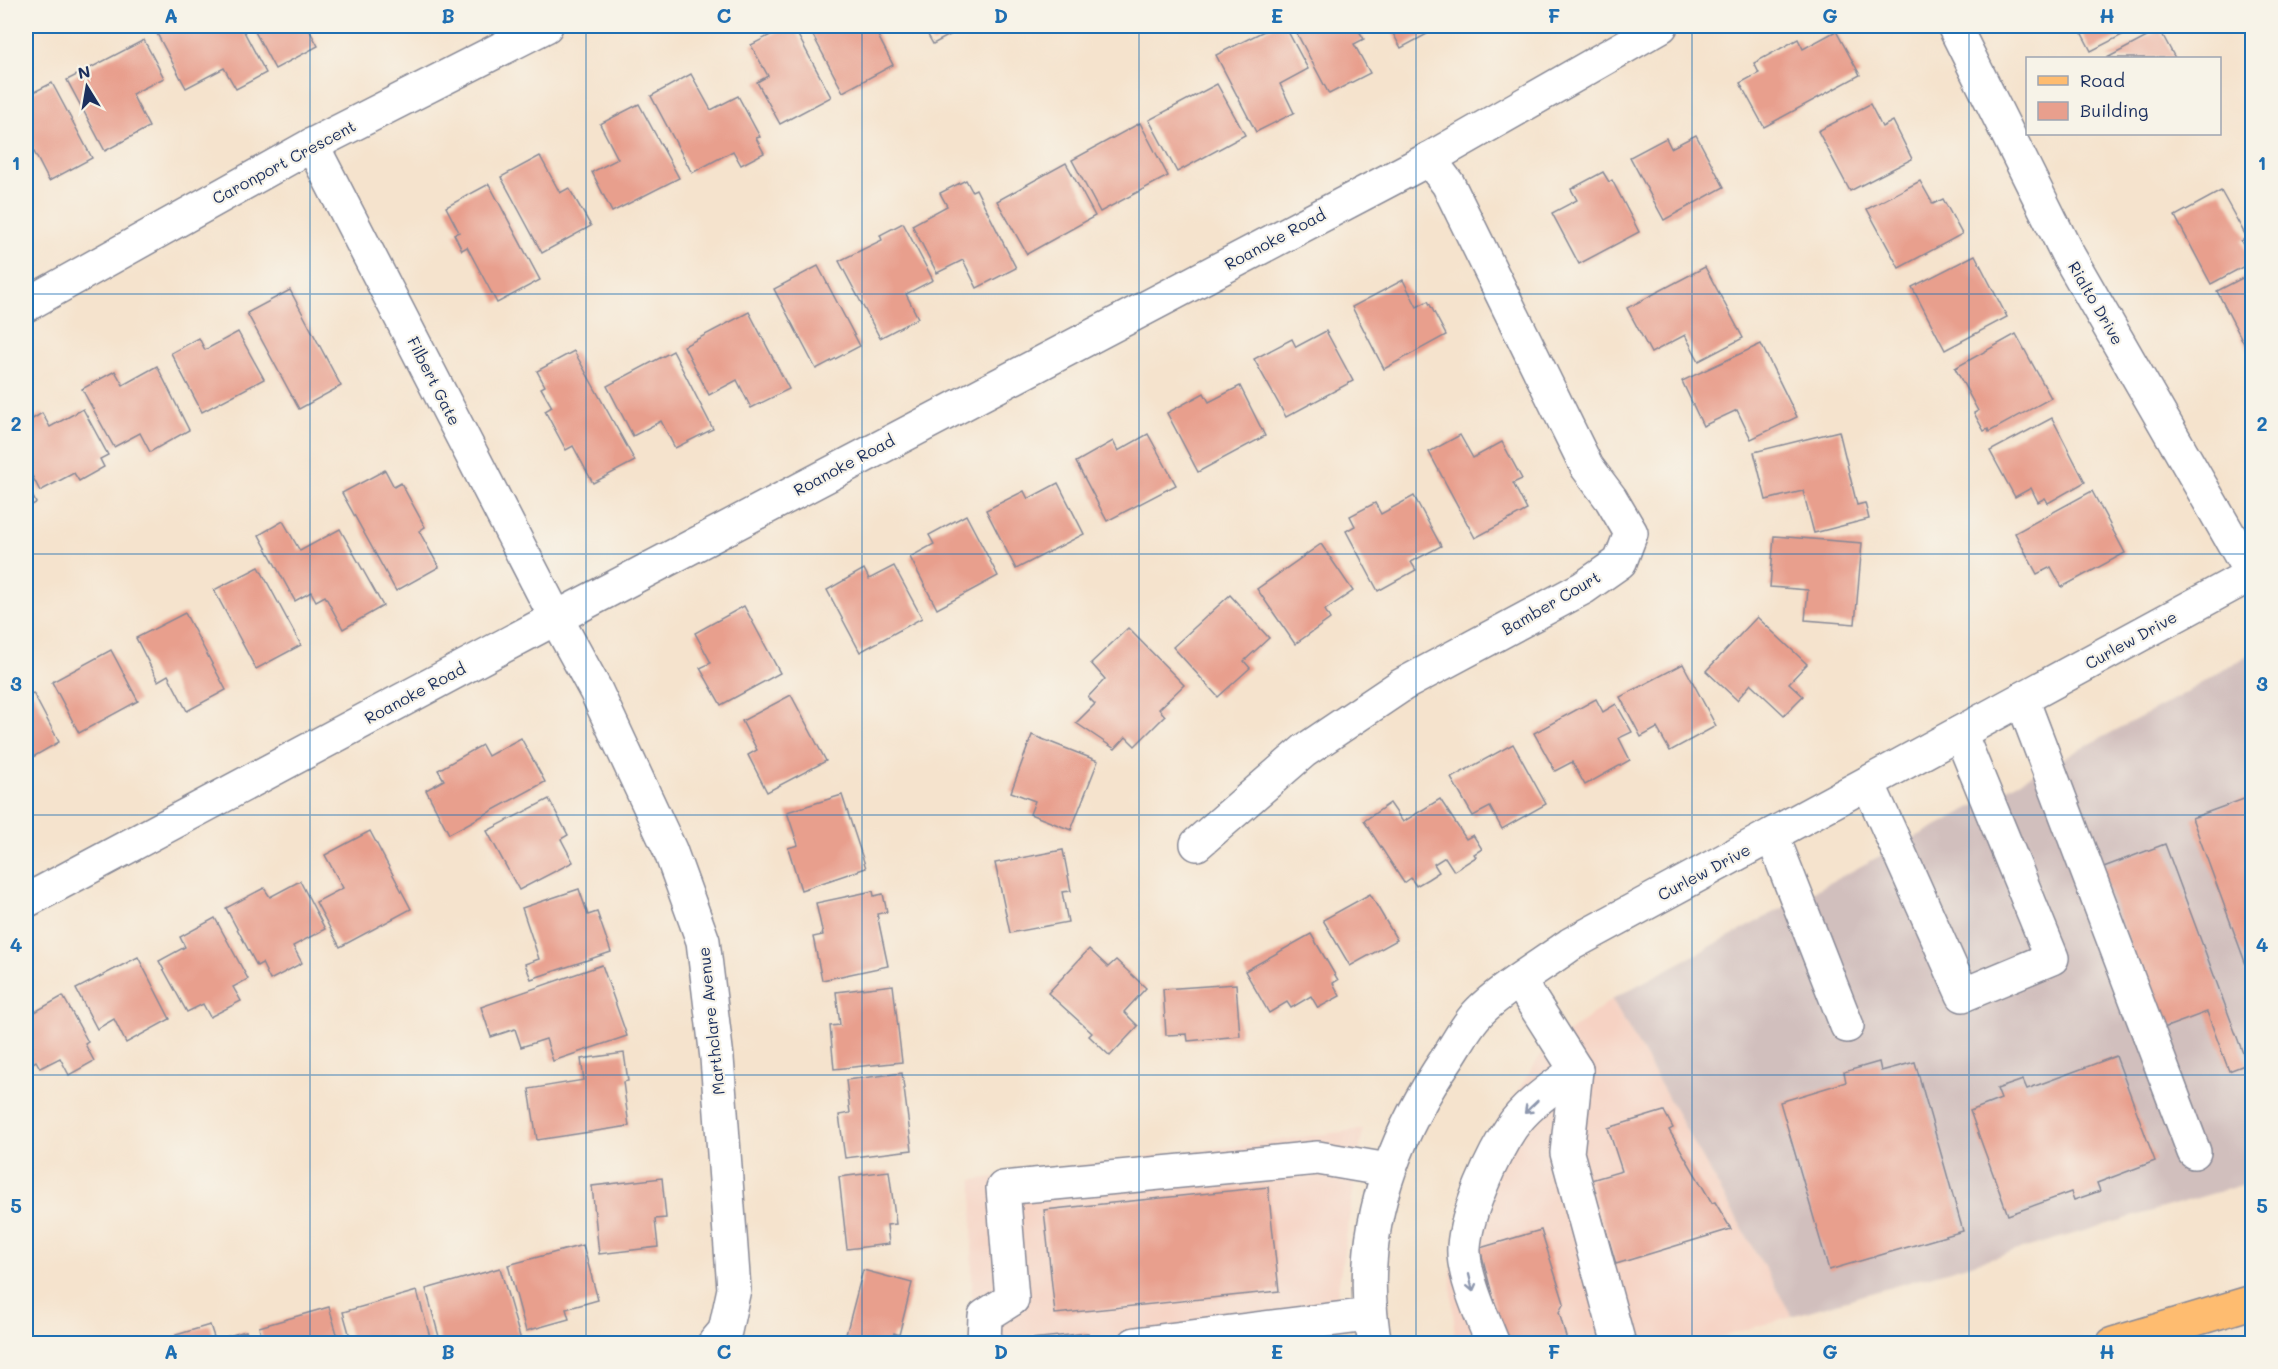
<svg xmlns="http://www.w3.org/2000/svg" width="2278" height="1369" font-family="Mali,sans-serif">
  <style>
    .built { fill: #f6d2c3 }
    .industrial { fill: #d1bfbd }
    .building { fill: #e89f8d }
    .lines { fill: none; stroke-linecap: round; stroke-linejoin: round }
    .minor-casing { stroke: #888996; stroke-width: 36 }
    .major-casing { stroke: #888996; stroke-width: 36 }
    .minor { stroke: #fff; stroke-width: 33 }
    .major { stroke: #febc70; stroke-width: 33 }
    .oneway { stroke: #8d97ae }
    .grid { fill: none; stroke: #1f6fb2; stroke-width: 1.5; stroke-opacity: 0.55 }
    .labels { text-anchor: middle; stroke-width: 4.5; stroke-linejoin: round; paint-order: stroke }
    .street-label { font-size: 16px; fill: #1b2f5e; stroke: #f7f3e8 }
    .neatline { fill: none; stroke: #1f6fb2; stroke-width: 2 }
    .grid-label { font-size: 20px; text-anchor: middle; font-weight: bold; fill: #1f6fb2 }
  </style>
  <rect width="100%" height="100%" fill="#f7f3e8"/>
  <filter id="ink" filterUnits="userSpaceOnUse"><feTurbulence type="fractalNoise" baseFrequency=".0167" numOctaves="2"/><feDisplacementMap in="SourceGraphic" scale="12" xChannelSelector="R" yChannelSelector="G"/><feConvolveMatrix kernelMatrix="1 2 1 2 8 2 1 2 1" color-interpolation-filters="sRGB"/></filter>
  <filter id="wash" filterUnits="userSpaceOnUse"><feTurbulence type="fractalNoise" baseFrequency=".008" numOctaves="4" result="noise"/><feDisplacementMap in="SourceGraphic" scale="24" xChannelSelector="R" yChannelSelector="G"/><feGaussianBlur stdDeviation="1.35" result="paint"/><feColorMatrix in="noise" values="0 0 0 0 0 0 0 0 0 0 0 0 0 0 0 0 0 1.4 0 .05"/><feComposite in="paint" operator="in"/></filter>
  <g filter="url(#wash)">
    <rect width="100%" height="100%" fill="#f5e3cd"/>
    <!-- built -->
    <g class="built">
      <path d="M 1612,999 L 1792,1316 L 1701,1343 L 1455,1344 L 1451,1275 L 1473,1159 L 1543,1052 Z"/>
      <path d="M 1363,1129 L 1336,1302 L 1339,1343 L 971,1344 L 973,1180 Z"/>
    </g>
    <!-- industrial -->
    <path class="industrial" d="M 2252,653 L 2252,1182 L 1792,1316 L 1612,999 L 2178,697 Z"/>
    <g id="blocks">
      <!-- building -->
      <g class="building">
        <path d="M 153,26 L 241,26 L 266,73 L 236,89 L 224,68 L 186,88 Z"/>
        <path d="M 252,26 L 307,26 L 318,46 L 275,69 Z"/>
        <path d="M 788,26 L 793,26 L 831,97 L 780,124 L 757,82 L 768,76 L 751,45 Z"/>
        <path d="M 808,26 L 873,26 L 893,65 L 843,92 Z"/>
        <path d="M 923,26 L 967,26 L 933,44 Z"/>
        <path d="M 1274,26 L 1285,26 L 1308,69 L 1280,84 L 1294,113 L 1256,132 L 1216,55 Z"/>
        <path d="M 1293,26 L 1356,26 L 1364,39 L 1354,44 L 1370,73 L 1329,94 Z"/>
        <path d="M 1389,26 L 1431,26 L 1426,28 L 1429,33 L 1401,48 Z"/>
        <path d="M 2078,26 L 2135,26 L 2136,28 L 2091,51 Z"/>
        <path d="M 2160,30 L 2175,58 L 2107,58 Z"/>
        <path d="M 1836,31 L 1860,75 L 1764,127 L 1740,83 L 1759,73 L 1754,63 L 1798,39 L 1803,49 Z"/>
        <path d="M 144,40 L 164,78 L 132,94 L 149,127 L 105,151 L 67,80 Z"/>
        <path d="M 691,74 L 711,110 L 738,96 L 760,137 L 756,138 L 764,153 L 741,165 L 733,151 L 692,173 L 651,96 Z"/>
        <path d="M 52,83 L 92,158 L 49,181 L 32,148 L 26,151 L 26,96 Z"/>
        <path d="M 1217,84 L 1245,135 L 1177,172 L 1149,120 Z"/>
        <path d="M 639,104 L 679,178 L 612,212 L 592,172 L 618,159 L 600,124 Z"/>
        <path d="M 1870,104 L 1882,127 L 1893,121 L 1912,159 L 1850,191 L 1818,131 Z"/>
        <path d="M 1140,123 L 1168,176 L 1100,212 L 1072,160 Z"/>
        <path d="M 1696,135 L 1724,187 L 1664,220 L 1630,157 L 1666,138 L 1671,148 Z"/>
        <path d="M 540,156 L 560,193 L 569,188 L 591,226 L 542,253 L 501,177 Z"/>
        <path d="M 1066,163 L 1095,216 L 1027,254 L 997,201 Z"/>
        <path d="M 1603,172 L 1609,182 L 1612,180 L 1639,232 L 1579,264 L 1552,213 L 1577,200 L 1571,189 Z"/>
        <path d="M 966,180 L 972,191 L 976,189 L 1016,268 L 977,288 L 963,260 L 937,273 L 912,225 L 947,206 L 940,193 Z"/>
        <path d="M 1920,181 L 1933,204 L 1943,199 L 1962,234 L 1899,268 L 1867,209 Z"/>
        <path d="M 489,184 L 540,280 L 497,303 L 467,247 L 462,250 L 454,234 L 459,232 L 446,207 Z"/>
        <path d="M 2221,191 L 2247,238 L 2241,241 L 2252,262 L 2211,284 L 2175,216 Z"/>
        <path d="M 903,223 L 933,280 L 906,294 L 918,318 L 880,338 L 839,261 L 882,240 L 880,235 Z"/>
        <path d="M 1975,255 L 2007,317 L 1945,350 L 1912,287 Z"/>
        <path d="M 818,266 L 860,346 L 816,369 L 774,289 Z"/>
        <path d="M 1705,267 L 1743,338 L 1699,361 L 1685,335 L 1651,353 L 1627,308 Z"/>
        <path d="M 2252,273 L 2252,353 L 2250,355 L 2217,291 Z"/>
        <path d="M 1403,280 L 1417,307 L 1428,301 L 1446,335 L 1384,369 L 1352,307 Z"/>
        <path d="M 290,290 L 341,386 L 299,409 L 247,313 Z"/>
        <path d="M 749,312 L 789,389 L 751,408 L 737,380 L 709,395 L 684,346 Z"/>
        <path d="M 1326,331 L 1353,381 L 1286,417 L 1254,359 L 1292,339 L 1296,347 Z"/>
        <path d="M 238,332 L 264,379 L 202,412 L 171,353 L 199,338 L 205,350 Z"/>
        <path d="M 2016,334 L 2051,398 L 1989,432 L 1988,429 L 1984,431 L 1974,413 L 1978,411 L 1955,368 Z"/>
        <path d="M 1761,344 L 1797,417 L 1751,439 L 1737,410 L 1703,426 L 1682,381 Z"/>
        <path d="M 574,351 L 635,461 L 593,483 L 573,446 L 566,450 L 545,411 L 552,407 L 541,388 L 545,386 L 537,371 Z"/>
        <path d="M 673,351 L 713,429 L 675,448 L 661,421 L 633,436 L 607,386 Z"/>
        <path d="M 157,366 L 189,430 L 150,452 L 140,433 L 114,447 L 82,389 L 115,371 L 123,385 Z"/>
        <path d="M 1240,386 L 1265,436 L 1198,472 L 1167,413 L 1204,393 L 1209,402 Z"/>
        <path d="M 83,409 L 108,455 L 100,459 L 104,467 L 79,481 L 74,473 L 40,491 L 26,464 L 26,423 L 42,413 L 50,427 Z"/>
        <path d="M 2052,418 L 2085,482 L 2048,503 L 2045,498 L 2038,502 L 2031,488 L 2015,497 L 1990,451 Z"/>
        <path d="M 1839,431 L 1857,505 L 1865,503 L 1869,519 L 1814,533 L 1803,491 L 1766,500 L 1754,452 Z"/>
        <path d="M 1148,434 L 1176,485 L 1107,521 L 1076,462 L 1113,441 L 1118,451 Z"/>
        <path d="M 1460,435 L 1473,458 L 1502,442 L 1522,479 L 1513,483 L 1527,510 L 1475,538 L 1429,452 Z"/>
        <path d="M 385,470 L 394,487 L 401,483 L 425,527 L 419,531 L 439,567 L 396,591 L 342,493 Z"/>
        <path d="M 26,483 L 36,503 L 26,508 Z"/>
        <path d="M 1058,483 L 1084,534 L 1016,569 L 986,510 L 1024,491 L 1028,499 Z"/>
        <path d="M 2092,491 L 2125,553 L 2062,587 L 2051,567 L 2037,574 L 2015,533 Z"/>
        <path d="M 1414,496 L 1441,546 L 1411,562 L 1416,570 L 1378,591 L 1346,531 L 1355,526 L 1350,516 L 1375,503 L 1381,514 Z"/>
        <path d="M 966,515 L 998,576 L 937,609 L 910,557 L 934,544 L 929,535 Z"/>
        <path d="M 283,521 L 300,551 L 340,529 L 383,606 L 343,629 L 325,596 L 316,601 L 311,592 L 295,601 L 259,535 Z"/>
        <path d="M 1774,536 L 1862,543 L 1855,624 L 1805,620 L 1808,590 L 1770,587 Z"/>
        <path d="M 1321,544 L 1353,591 L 1325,610 L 1330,619 L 1295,644 L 1257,589 Z"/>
        <path d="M 894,566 L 922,618 L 860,652 L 827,590 L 864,569 L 869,579 Z"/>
        <path d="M 259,567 L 301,645 L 256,669 L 214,590 Z"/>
        <path d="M 1230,595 L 1269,638 L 1244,661 L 1250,668 L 1218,697 L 1173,647 Z"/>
        <path d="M 744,606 L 780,673 L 721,705 L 700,668 L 711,663 L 695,633 Z"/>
        <path d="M 185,613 L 226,690 L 187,711 L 168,675 L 158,681 L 136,638 Z"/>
        <path d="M 1757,617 L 1807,664 L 1789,683 L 1803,696 L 1784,715 L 1751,684 L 1737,700 L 1706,671 Z"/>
        <path d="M 1128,628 L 1184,685 L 1159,709 L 1165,716 L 1135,746 L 1126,737 L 1115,749 L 1076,723 L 1095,704 L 1088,697 L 1105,679 L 1091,663 Z"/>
        <path d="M 111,650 L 138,701 L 79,733 L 52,682 Z"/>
        <path d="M 1683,664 L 1716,726 L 1670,751 L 1657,728 L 1641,737 L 1620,697 Z"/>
        <path d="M 33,693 L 59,742 L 26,761 L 26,697 Z"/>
        <path d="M 791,695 L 826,761 L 767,792 L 748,755 L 757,750 L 742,721 Z"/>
        <path d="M 1596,699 L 1603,712 L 1616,704 L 1632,732 L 1619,738 L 1630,760 L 1585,785 L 1572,762 L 1555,771 L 1534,733 Z"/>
        <path d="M 1032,735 L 1098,761 L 1071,830 L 1030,814 L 1035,801 L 1011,792 Z"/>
        <path d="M 521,738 L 545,782 L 449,834 L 426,790 L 444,780 L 438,770 L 482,745 L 488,756 Z"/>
        <path d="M 1513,744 L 1546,804 L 1502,829 L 1490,807 L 1473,816 L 1451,778 Z"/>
        <path d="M 842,795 L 866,868 L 801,890 L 788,848 L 798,845 L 787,812 Z"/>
        <path d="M 2252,796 L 2252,981 L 2192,818 Z"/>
        <path d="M 549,799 L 568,835 L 561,839 L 573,862 L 519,890 L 487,831 Z"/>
        <path d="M 1440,799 L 1466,839 L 1473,835 L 1482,849 L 1474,854 L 1476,857 L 1454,871 L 1445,857 L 1434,864 L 1439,872 L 1428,879 L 1416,886 L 1411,878 L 1404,883 L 1364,821 L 1390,803 L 1403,822 Z"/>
        <path d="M 370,831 L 411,909 L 340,947 L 316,902 L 343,888 L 325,855 Z"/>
        <path d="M 2165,844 L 2247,1064 L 2229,1071 L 2207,1012 L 2161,1029 L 2101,868 Z"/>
        <path d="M 1063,850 L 1071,891 L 1062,892 L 1068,922 L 1010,933 L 995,863 Z"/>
        <path d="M 300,881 L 325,929 L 293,946 L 302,963 L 270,980 L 262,963 L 257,966 L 226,908 L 264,888 L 270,897 Z"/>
        <path d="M 579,889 L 588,915 L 597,912 L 611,952 L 531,979 L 525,964 L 539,959 L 522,908 Z"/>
        <path d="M 873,891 L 874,896 L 883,894 L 887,912 L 877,914 L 888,966 L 822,980 L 813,937 L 823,935 L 816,903 Z"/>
        <path d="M 1370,894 L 1397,940 L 1350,966 L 1323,920 Z"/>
        <path d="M 215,918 L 248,979 L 233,987 L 241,1001 L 210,1017 L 203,1004 L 187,1012 L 159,961 L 185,947 L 180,937 Z"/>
        <path d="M 1311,934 L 1338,980 L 1333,983 L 1340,996 L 1318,1008 L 1311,996 L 1291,1008 L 1287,1002 L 1269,1013 L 1245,971 Z"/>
        <path d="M 1089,949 L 1108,967 L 1116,960 L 1146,988 L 1124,1012 L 1138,1026 L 1110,1056 L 1089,1036 L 1092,1033 L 1048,993 Z"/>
        <path d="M 138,957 L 170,1019 L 126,1043 L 114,1019 L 97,1029 L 76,989 Z"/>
        <path d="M 602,965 L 627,1036 L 553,1061 L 546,1039 L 521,1047 L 515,1029 L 491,1037 L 481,1007 Z"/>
        <path d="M 1236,984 L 1240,1036 L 1188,1041 L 1187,1034 L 1166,1035 L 1163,989 Z"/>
        <path d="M 893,985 L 902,1062 L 834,1069 L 830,1026 L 840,1025 L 836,992 Z"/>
        <path d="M 63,996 L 88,1042 L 85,1044 L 94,1061 L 69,1075 L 60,1058 L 40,1068 L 36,1061 L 26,1067 L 26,1017 Z"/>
        <path d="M 624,1053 L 628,1081 L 623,1082 L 629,1126 L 537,1140 L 529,1089 L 584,1080 L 581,1059 Z"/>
        <path d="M 2116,1056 L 2155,1161 L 2097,1183 L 2100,1191 L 2074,1200 L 2071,1192 L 2008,1215 L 1970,1111 L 2001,1099 L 1997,1089 L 2023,1080 L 2027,1089 Z"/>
        <path d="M 1879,1062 L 1881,1071 L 1915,1062 L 1963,1231 L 1829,1270 L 1780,1102 L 1846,1082 L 1844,1072 Z"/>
        <path d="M 902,1073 L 912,1150 L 845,1158 L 839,1115 L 850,1113 L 846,1080 Z"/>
        <path d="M 1664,1111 L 1673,1128 L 1669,1130 L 1712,1203 L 1715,1202 L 1731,1229 L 1616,1264 L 1591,1180 L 1622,1171 L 1608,1128 Z"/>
        <path d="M 889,1171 L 896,1224 L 887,1225 L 889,1244 L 847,1249 L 839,1177 Z"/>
        <path d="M 662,1178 L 666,1218 L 655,1219 L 658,1247 L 599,1254 L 592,1186 Z"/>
        <path d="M 1268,1187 L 1279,1291 L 1055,1314 L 1044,1210 Z"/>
        <path d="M 1541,1230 L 1564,1303 L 1559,1312 L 1566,1337 L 1565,1344 L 1505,1344 L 1480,1248 Z"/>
        <path d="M 583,1245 L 598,1300 L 566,1309 L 569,1319 L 526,1331 L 508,1265 Z"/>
        <path d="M 500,1268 L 522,1344 L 441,1344 L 426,1289 Z"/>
        <path d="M 863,1270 L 912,1283 L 899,1335 L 894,1333 L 891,1344 L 844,1342 Z"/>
        <path d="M 417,1291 L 432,1344 L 352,1344 L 343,1312 Z"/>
        <path d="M 329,1307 L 340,1344 L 264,1344 L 259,1327 Z"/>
        <path d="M 210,1325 L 215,1340 L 246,1331 L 250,1344 L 179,1344 L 176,1335 Z"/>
        <path d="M 1088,1333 L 1089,1344 L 1003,1344 L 1003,1342 Z"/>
      </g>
    </g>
  </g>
  <g filter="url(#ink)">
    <use href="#blocks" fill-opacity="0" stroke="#888996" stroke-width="1.5"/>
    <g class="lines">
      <defs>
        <g id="minor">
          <path d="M 1954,26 L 2067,253 L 2252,575"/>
          <path d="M 312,145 L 556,618 L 596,691 L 670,850 L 703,941 L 717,1058 L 734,1289 L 725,1331 L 714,1344"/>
          <path d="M 26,305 L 312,145 L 546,26"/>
          <path d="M 2022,699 L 2194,1152"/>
          <path d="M 1868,783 L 1963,995 L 2052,958 L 1960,733"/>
          <path d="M 1772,835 L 1847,1026"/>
          <path d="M 1197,844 L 1304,751 L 1402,685 L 1583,588 L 1620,562 L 1631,533 L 1611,499 L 1587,467 L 1448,184 L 1429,159"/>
          <path d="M 26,901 L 556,618 L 1429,159 L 1661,26"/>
          <path d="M 1520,982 L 1576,1070 L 1567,1153 L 1619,1344"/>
          <path d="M 984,1344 L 985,1316 L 1012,1299 L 1003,1188 L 1318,1158 L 1388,1170"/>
          <path d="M 1135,1344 L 1369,1315"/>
          <path d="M 1375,1344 C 1355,1239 1389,1143 1448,1057 C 1458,1042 1467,1024 1479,1012 C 1501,989 1544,964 1571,944 L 2252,574"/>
          <path d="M 1493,1344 C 1483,1319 1462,1273 1464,1247 C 1466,1214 1492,1156 1511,1128 C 1526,1105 1554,1087 1576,1070"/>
        </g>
        <path id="major" d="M 2113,1344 L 2252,1302"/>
      </defs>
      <!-- minor casing -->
      <use href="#minor" class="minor-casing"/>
      <!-- major casing -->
      <use href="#major" class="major-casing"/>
      <!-- minor -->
      <use href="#minor" class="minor"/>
      <!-- major -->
      <use href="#major" class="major"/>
    </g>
    <!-- one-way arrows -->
    <defs><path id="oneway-shaft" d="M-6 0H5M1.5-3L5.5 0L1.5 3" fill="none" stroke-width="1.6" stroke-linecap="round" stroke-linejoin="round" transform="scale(1.5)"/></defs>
    <g class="oneway">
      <use href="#oneway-shaft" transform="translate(1531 1107) rotate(136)"/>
      <use href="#oneway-shaft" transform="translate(1471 1283) rotate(77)"/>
    </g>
  </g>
  <!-- grid -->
  <path class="grid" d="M 310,26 L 310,1344M 586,26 L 586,1344M 862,26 L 862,1344M 1139,26 L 1139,1344M 1416,26 L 1416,1344M 1692,26 L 1692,1344M 1969,26 L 1969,1344M 26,294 L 2252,294M 26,554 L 2252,554M 26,815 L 2252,815M 26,1075 L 2252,1075"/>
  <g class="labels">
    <!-- street labels -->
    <g class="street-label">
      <text transform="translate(284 162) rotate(-28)" y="6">Caronport Crescent</text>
      <text transform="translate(1275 239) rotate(-28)" y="6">Roanoke Road</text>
      <text transform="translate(2096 303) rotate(60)" y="6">Rialto Drive</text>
      <text transform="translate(434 381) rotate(63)" y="6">Filbert Gate</text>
      <text transform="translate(844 465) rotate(-28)" y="6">Roanoke Road</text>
      <text transform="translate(1551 603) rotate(-30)" y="6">Bamber Court</text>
      <text transform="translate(2131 640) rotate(-29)" y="6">Curlew Drive</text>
      <text transform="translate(415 693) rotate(-28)" y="6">Roanoke Road</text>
      <text transform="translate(1704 872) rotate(-28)" y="6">Curlew Drive</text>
      <text transform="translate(711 1021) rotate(-96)" y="6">Marthclare Avenue</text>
    </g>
  </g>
  <!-- margin -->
  <rect width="2278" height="1369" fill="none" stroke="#f7f3e8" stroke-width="66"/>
  <!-- legend -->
  <rect x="2026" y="57" width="195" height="78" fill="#f7f3e8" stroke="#9fa5b1" stroke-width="1.5"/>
  <rect x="2038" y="76" width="30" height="9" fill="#febc70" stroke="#9fa5b1" stroke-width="1.5"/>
  <text x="2080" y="87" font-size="18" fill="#1b2f5e">Road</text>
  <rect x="2038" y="102" width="30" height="18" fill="#e89f8d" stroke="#9fa5b1" stroke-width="1.5"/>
  <text x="2080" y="117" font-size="18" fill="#1b2f5e">Building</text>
  <!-- north arrow -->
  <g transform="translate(87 87) rotate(349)" stroke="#f7f3e8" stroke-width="4.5" paint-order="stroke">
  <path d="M0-4.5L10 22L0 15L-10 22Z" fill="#1b2f5e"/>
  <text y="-9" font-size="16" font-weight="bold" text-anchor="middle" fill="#1b2f5e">N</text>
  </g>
  <rect x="33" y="33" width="2212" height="1303" class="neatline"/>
  <g class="grid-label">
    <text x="171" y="23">A</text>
    <text x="448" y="23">B</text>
    <text x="724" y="23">C</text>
    <text x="1001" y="23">D</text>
    <text x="1277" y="23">E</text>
    <text x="1554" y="23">F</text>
    <text x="1830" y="23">G</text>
    <text x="2107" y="23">H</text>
    <text x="16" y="170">1</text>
    <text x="2262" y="170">1</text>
    <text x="16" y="431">2</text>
    <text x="2262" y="431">2</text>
    <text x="16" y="691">3</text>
    <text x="2262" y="691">3</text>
    <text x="16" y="952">4</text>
    <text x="2262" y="952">4</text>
    <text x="16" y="1213">5</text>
    <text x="2262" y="1213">5</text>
    <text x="171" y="1359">A</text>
    <text x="448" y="1359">B</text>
    <text x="724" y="1359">C</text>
    <text x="1001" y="1359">D</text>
    <text x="1277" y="1359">E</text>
    <text x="1554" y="1359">F</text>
    <text x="1830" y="1359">G</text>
    <text x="2107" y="1359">H</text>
  </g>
</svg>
